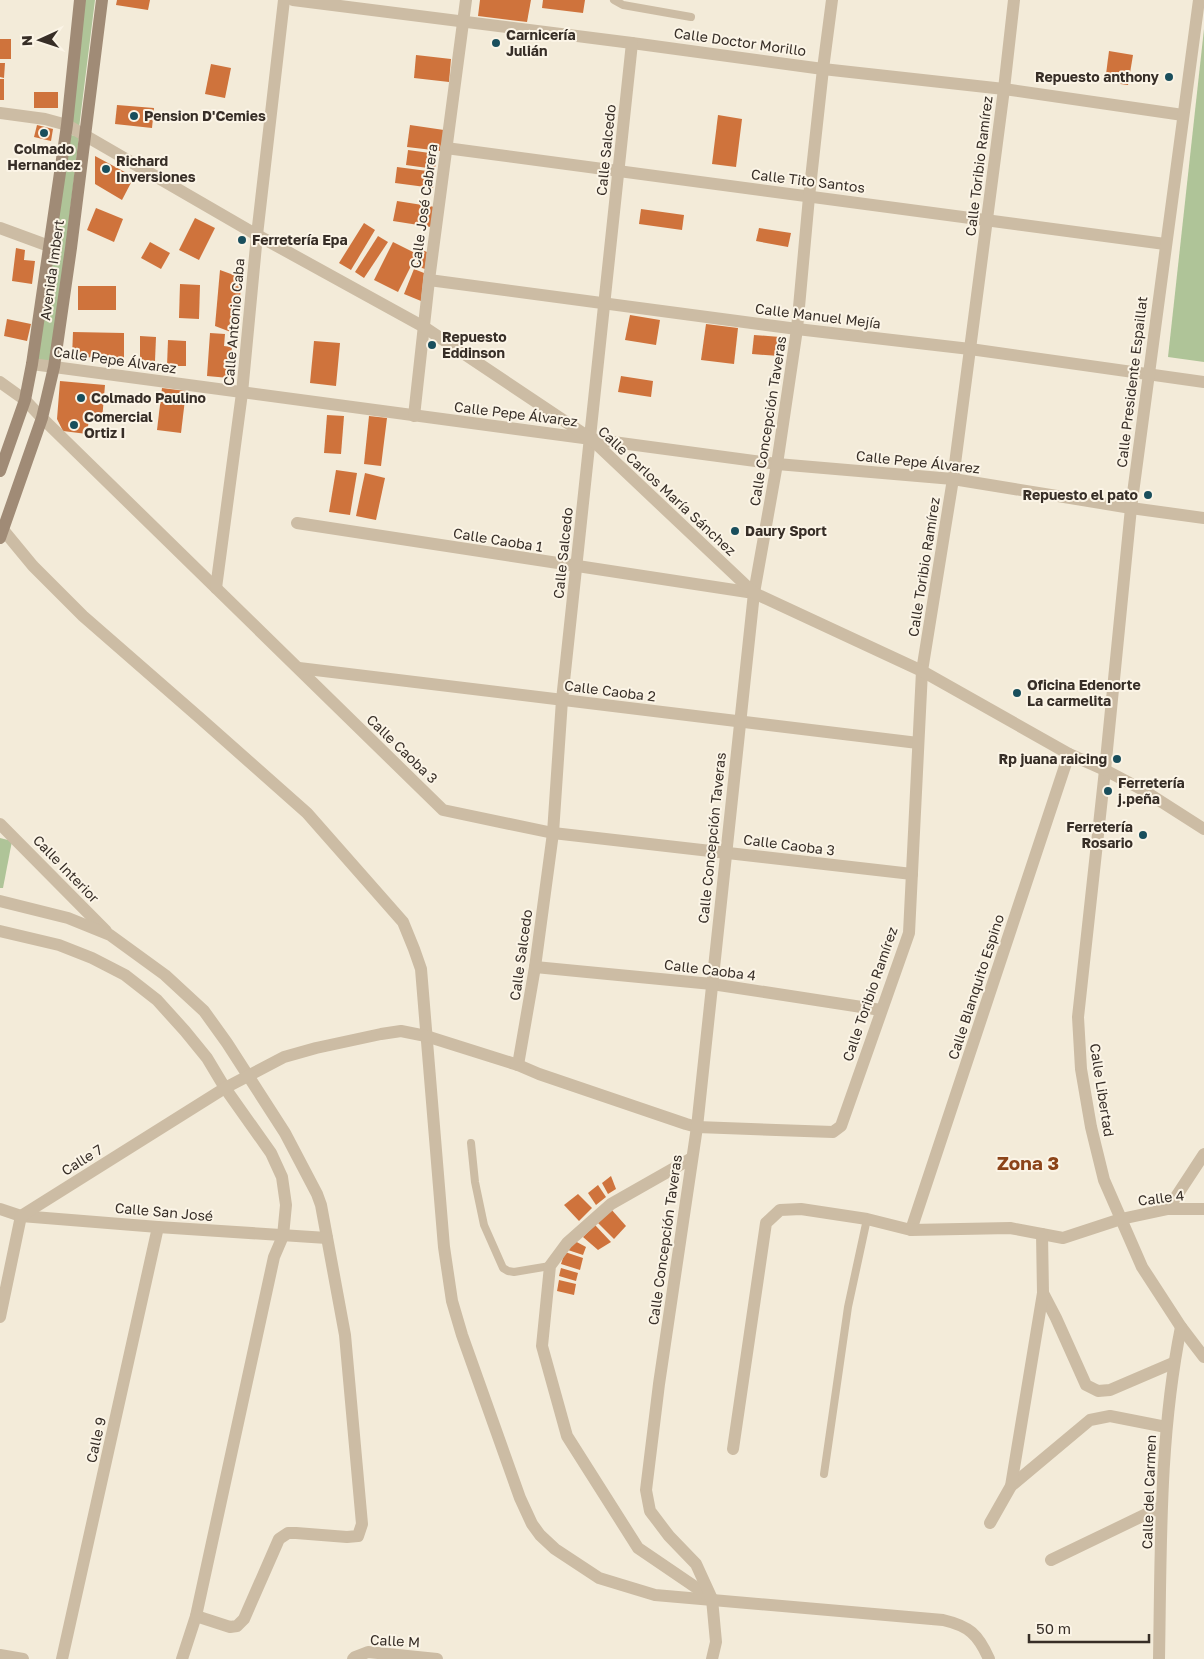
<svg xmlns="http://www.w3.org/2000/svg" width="1204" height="1659" font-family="'Golos Text',sans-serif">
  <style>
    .green { fill: #afc498 }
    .building { fill: #cf733c }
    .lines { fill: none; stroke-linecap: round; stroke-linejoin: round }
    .service { stroke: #ccbca4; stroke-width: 8 }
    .minor { stroke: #ccbca4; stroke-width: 12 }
    .tertiary { stroke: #ccbca4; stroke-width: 12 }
    .secondary { stroke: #a08b76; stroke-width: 12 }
    .poi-dot { fill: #194e5c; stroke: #fbf4e6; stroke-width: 2 }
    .labels { text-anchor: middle; stroke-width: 4; stroke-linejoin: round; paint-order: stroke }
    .poi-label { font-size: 14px; font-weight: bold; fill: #372e27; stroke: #fbf4e6; text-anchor: start }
    .street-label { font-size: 14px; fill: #372e27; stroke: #fbf4e6 }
    .district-label { font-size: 19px; font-weight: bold; fill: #8c4419; stroke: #fbf4e6 }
  </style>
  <rect width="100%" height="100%" fill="#f3ebd9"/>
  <!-- green -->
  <g class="green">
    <path d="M 85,0 L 95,0 L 79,128 L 71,124 Z"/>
    <path d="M 1204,29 L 1204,362 L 1168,357 Z"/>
    <path d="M 70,135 L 79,136 L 52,362 L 37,361 Z"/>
    <path d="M 0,838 L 12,841 L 3,888 L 0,888 Z"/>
  </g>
  <!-- building -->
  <g class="building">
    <path d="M 117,0 L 150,0 L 148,10 L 116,5 Z"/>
    <path d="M 480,0 L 531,0 L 527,22 L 478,16 Z"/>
    <path d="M 543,0 L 585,0 L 583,13 L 542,8 Z"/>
    <rect x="0" y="39" width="11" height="20"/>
    <path d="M 1109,51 L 1133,55 L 1128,85 L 1105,82 Z"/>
    <path d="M 416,55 L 451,59 L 449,82 L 414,78 Z"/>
    <path d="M 0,63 L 5,63 L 4,78 L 0,77 Z"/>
    <path d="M 211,64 L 231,68 L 225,98 L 205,94 Z"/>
    <rect x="0" y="79" width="4" height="21"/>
    <rect x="34" y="92" width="24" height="16"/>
    <path d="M 117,105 L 154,108 L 152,128 L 115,124 Z"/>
    <path d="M 718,115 L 742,119 L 736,167 L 712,164 Z"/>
    <path d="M 37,125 L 53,129 L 51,141 L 34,137 Z"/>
    <path d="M 410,125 L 444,130 L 441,151 L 407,147 Z"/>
    <path d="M 408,150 L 437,154 L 435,169 L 406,165 Z"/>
    <path d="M 95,156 L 134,177 L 122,200 L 95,184 Z"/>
    <path d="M 397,167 L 435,172 L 433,188 L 395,183 Z"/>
    <path d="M 397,201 L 435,207 L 431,227 L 393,221 Z"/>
    <path d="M 96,208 L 123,219 L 114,242 L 87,230 Z"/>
    <path d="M 641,209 L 684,215 L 682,230 L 639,224 Z"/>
    <path d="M 195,218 L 215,228 L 199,260 L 179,250 Z"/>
    <path d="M 364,223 L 375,230 L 351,270 L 339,263 Z"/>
    <path d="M 759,228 L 791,233 L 788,247 L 756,241 Z"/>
    <path d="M 378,236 L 388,242 L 364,278 L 355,272 Z"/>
    <path d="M 150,242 L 170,253 L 161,269 L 141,258 Z"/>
    <path d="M 393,242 L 417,254 L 398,292 L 374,280 Z"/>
    <path d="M 16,248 L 25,250 L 24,260 L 35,261 L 32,284 L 12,281 Z"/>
    <path d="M 422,250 L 427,252 L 425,269 L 416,266 Z"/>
    <path d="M 414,269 L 424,273 L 421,301 L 404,294 Z"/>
    <path d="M 220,270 L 242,278 L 236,334 L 215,326 Z"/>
    <path d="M 180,284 L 200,285 L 199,319 L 179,318 Z"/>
    <rect x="78" y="286" width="38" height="24"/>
    <path d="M 630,315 L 660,320 L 656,345 L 625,340 Z"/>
    <path d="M 7,319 L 31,324 L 27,341 L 4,336 Z"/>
    <path d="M 706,324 L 738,328 L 734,364 L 701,360 Z"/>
    <path d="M 73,332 L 124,333 L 124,358 L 72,357 Z"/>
    <path d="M 210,333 L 225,334 L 224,346 L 232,347 L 229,378 L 207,376 Z"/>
    <path d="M 754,335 L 780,337 L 779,356 L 752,354 Z"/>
    <path d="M 140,336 L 156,337 L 155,361 L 140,360 Z"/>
    <path d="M 168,340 L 186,341 L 186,366 L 167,366 Z"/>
    <path d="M 314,341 L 340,343 L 336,386 L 310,383 Z"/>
    <path d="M 621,376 L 653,381 L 651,397 L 618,392 Z"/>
    <path d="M 60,381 L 105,385 L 102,420 L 89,419 L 87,434 L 63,431 L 57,419 Z"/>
    <path d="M 162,388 L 186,391 L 181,433 L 157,430 Z"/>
    <path d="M 327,415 L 344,416 L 341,454 L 324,453 Z"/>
    <path d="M 369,416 L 387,418 L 381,466 L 364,464 Z"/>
    <path d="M 336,470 L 357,473 L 350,515 L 329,512 Z"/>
    <path d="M 365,473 L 385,478 L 376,520 L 356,516 Z"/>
    <path d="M 611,1176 L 616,1189 L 608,1194 L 602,1183 Z"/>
    <path d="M 598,1185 L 606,1197 L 596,1205 L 588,1193 Z"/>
    <path d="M 578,1194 L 592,1208 L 579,1221 L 564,1205 Z"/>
    <path d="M 611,1209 L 626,1226 L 614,1239 L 598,1223 Z"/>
    <path d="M 595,1225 L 611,1242 L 598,1250 L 583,1237 Z"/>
    <path d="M 573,1240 L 586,1247 L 583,1255 L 568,1250 Z"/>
    <path d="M 565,1252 L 583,1258 L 580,1270 L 561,1264 Z"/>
    <path d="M 561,1268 L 578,1273 L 576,1281 L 559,1276 Z"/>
    <path d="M 559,1280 L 576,1284 L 574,1295 L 557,1291 Z"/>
  </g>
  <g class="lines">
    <!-- service -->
    <g class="service">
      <path d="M 614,0 L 623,5 L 691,17"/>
      <path d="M 471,1143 L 475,1182 L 484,1225 L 503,1268 L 508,1271 L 514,1272 L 550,1266"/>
      <path d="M 824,1474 L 848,1307 L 867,1219"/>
    </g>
    <!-- minor -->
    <g class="minor">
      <path d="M 293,0 L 632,43 L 823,69 L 1004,89 L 1183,115"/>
      <path d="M 0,113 L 45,119 L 67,125"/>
      <path d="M 446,148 C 686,182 926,210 1165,244"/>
      <path d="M 0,228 L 49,246"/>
      <path d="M 429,280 L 797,329 L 970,349 L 1204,382"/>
      <path d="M 32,364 L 777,464 L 953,479 L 1131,508 L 1204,518"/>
      <path d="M 0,382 L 25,400 L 42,418 L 443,810 L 553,833 L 912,874"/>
      <path d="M 414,416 L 429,280 L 466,0"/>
      <path d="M 297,523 L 754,593"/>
      <path d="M 0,526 L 33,566 L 83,616 L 201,719 L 307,813 L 403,922 L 414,949 L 421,969 L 444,1247 L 452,1301 L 462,1335 L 520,1498 L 532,1524 L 540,1535 L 555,1549 L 599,1578 L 622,1585 L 655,1595 L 943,1620 C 969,1626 978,1634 989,1659"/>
      <path d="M 216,588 L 242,393 L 257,235 L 284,0"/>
      <path d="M 299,668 L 918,743"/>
      <path d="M 0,824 L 106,931"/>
      <path d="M 1204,829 L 1143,790 L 1105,770 L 1078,1017 L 1081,1069 L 1091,1127 L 1104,1180 L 1142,1267 L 1181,1327 L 1204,1357"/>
      <path d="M 0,901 L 68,918 L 110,935 L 165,975 L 204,1011 L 227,1043 L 285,1133 L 317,1194 L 321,1205 L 345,1335 L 362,1524 L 358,1536 L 347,1537 L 296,1533 L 288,1533 L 279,1539 L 244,1619 L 237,1626 L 230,1627 L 196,1616"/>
      <path d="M 0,931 L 59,945 L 92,958 L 125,975 L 157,1000 L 185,1031 L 207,1058 L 225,1088 L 271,1153 L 282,1177 L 286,1205 L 283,1236 L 274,1257 L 196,1616 L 182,1659"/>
      <path d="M 535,967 L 712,984 L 881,1010"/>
      <path d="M 518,1065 L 535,967 L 553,833 L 562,700 L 632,43"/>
      <path d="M 692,1158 L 611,1204 L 567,1243 L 550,1266 L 542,1346 L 567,1436 L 638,1548 L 710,1597"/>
      <path d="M 0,1209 L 21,1216 L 158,1227 L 327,1238"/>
      <path d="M 1168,1209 L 1204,1154"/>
      <path d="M 911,1230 L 1069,754"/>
      <path d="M 1043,1293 L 1056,1318 L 1086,1385 L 1098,1391 L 1110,1390 L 1173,1363"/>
      <path d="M 0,1317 L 21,1216 L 225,1088 L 284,1057 L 316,1048 L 381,1034 L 401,1031 L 426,1036 L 518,1065 L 539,1074 L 686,1124 L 697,1127 L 833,1132 L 841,1126 L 909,933 L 922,671 L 953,479 L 1004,89 L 1014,0"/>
      <path d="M 733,1449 L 766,1223 L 780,1210 L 801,1209 L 867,1219 L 911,1230 L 1010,1228 L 1063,1238 L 1121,1219 L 1168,1209 L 1204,1209"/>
      <path d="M 1011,1486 L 1090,1420 L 1110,1416 L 1166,1427"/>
      <path d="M 990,1523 L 1011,1486 L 1043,1293 L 1042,1234"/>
      <path d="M 1051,1560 L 1161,1507"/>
      <path d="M 0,1655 L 23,1659"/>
      <path d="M 62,1659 L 158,1227"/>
      <path d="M 353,1659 L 355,1657 L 368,1652 L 437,1659"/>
      <path d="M 712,1659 L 716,1642 L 712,1599 L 696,1564 L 669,1536 L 650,1511 L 646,1490 L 659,1384 L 697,1127 L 754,593 L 777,464 L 797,329 L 809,197 L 823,69 L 832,0"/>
      <path d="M 1159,1659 C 1161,1548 1159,1436 1181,1327"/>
    </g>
    <!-- tertiary -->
    <path class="tertiary" d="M 67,125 L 257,235 L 424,327 L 590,438 L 754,593 L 922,671 L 1069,754 L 1105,770 L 1131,508 L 1199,0"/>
    <!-- secondary -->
    <g class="secondary">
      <path d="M 0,471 L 25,400 L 32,364 L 67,125 L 80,0"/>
      <path d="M 0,538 L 42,418 L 54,367 L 71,248 L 102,0"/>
    </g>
  </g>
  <!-- markers -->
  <g class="poi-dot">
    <circle cx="496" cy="43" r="5"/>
    <circle cx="1169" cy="77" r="5"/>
    <circle cx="134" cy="116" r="5"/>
    <circle cx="44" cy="133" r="5"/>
    <circle cx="106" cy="169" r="5"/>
    <circle cx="242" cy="240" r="5"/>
    <circle cx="432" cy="345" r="5"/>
    <circle cx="81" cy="398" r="5"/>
    <circle cx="74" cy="425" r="5"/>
    <circle cx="1148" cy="495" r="5"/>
    <circle cx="735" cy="531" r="5"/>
    <circle cx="1017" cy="693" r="5"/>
    <circle cx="1117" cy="759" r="5"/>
    <circle cx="1108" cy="791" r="5"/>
    <circle cx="1143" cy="835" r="5"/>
  </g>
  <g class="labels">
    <!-- poi labels -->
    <g class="poi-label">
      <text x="506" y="40">Carnicería<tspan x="506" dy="16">Julián</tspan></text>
      <text x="1159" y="82" text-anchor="end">Repuesto anthony</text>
      <text x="144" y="121">Pension D'Cemies</text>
      <text x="44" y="154" text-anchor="middle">Colmado<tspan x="44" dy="16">Hernandez</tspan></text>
      <text x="116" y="166">Richard<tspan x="116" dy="16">Inversiones</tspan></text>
      <text x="252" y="245">Ferretería Epa</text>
      <text x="442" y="342">Repuesto<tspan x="442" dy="16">Eddinson</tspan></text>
      <text x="91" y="403">Colmado Paulino</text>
      <text x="84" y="422">Comercial<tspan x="84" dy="16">Ortiz I</tspan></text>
      <text x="1138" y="500" text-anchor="end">Repuesto el pato</text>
      <text x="745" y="536">Daury Sport</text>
      <text x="1027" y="690">Oficina Edenorte<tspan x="1027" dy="16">La carmelita</tspan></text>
      <text x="1107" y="764" text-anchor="end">Rp juana raicing</text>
      <text x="1118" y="788">Ferretería<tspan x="1118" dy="16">j.peña</tspan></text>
      <text x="1133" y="832" text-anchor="end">Ferretería<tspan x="1133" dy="16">Rosario</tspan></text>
    </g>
    <!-- street labels -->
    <g class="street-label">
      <text transform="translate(740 42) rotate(8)" y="5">Calle Doctor Morillo</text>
      <text transform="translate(606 150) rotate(-84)" y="5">Calle Salcedo</text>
      <text transform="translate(979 166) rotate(-83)" y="5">Calle Toribio Ramírez</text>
      <text transform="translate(808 181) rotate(7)" y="5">Calle Tito Santos</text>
      <text transform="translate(424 206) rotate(-82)" y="5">Calle José Cabrera</text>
      <text transform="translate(52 270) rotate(-82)" y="5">Avenida Imbert</text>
      <text transform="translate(818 316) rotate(7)" y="5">Calle Manuel Mejía</text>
      <text transform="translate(234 322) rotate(-85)" y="5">Calle Antonio Caba</text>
      <text transform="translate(115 360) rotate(8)" y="5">Calle Pepe Álvarez</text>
      <text transform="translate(1132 382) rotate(-83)" y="5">Calle Presidente Espaillat</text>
      <text transform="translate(516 414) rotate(7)" y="5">Calle Pepe Álvarez</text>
      <text transform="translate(768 421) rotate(-81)" y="5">Calle Concepción Taveras</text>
      <text transform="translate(918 462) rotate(6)" y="5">Calle Pepe Álvarez</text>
      <text transform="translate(667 491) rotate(43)" y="5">Calle Carlos María Sánchez</text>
      <text transform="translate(498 540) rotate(9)" y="5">Calle Caoba 1</text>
      <text transform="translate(563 553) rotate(-84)" y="5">Calle Salcedo</text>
      <text transform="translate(924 567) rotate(-81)" y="5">Calle Toribio Ramírez</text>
      <text transform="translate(610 691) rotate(7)" y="5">Calle Caoba 2</text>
      <text transform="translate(402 749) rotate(44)" y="5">Calle Caoba 3</text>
      <text transform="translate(712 838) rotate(-84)" y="5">Calle Concepción Taveras</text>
      <text transform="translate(789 845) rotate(7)" y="5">Calle Caoba 3</text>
      <text transform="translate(66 869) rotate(46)" y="5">Calle Interior</text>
      <text transform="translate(521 955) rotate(-82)" y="5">Calle Salcedo</text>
      <text transform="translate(710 970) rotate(7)" y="5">Calle Caoba 4</text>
      <text transform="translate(976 987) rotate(-72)" y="5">Calle Blanquito Espino</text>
      <text transform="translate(870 994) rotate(-71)" y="5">Calle Toribio Ramírez</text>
      <text transform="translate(1102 1090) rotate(81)" y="5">Calle Libertad</text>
      <text transform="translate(82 1160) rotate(-32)" y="5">Calle 7</text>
      <text transform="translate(1161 1198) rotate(-7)" y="5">Calle 4</text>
      <text transform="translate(164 1212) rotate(5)" y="5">Calle San José</text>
      <text transform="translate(665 1240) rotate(-82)" y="5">Calle Concepción Taveras</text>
      <text transform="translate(96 1440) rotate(-77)" y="5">Calle 9</text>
      <text transform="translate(1149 1492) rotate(-88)" y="5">Calle del Carmen</text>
      <text transform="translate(395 1641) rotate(3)" y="5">Calle M</text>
    </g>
    <!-- district labels -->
    <g class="district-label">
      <text x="1028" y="1170">Zona 3</text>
    </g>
  </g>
  <!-- north arrow -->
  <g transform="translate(40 40) rotate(267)" stroke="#fbf4e6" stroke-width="4" paint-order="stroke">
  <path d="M0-4L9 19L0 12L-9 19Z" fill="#372e27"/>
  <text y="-8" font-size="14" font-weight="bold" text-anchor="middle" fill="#372e27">N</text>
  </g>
  <!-- scale -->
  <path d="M1029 1634v8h120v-8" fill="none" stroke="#372e27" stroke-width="2.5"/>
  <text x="1036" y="1634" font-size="15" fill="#372e27" stroke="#fbf4e6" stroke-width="4" paint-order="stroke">50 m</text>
</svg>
